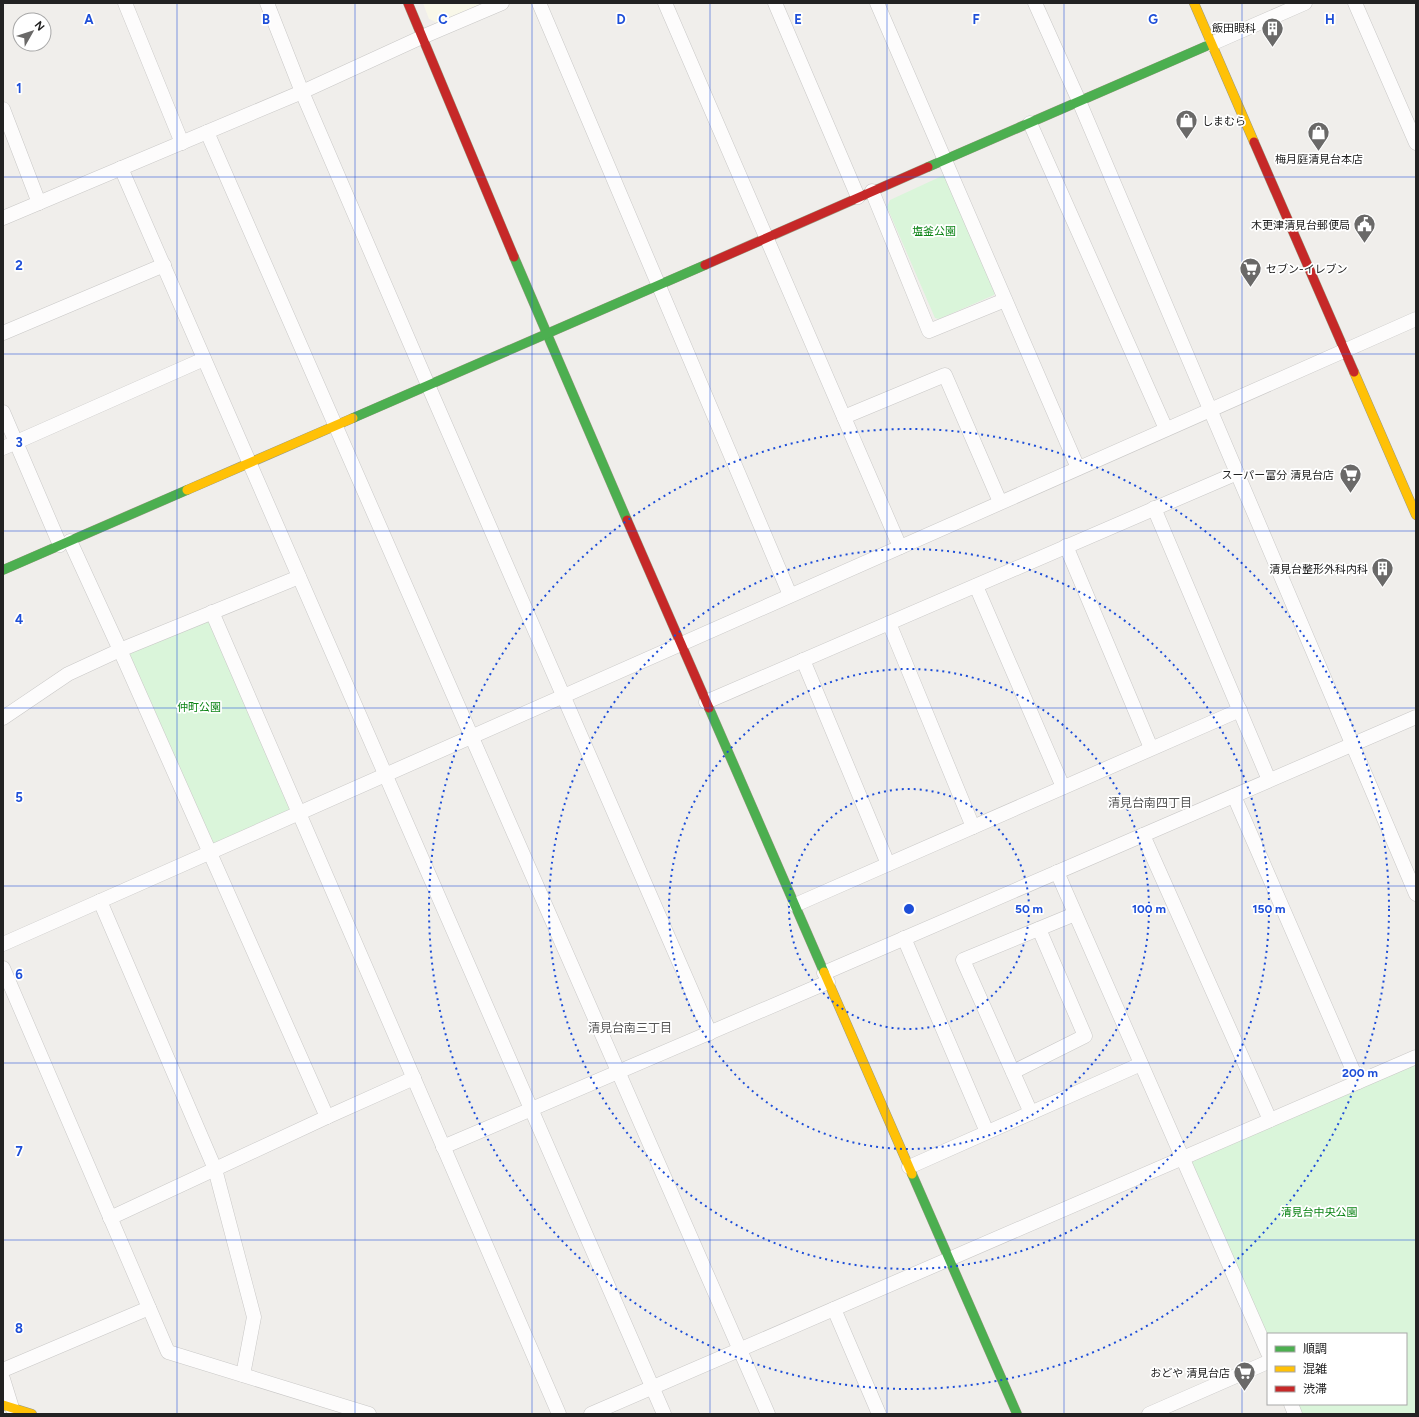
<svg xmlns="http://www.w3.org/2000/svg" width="1419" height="1417" font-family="Figtree,'Noto Sans JP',sans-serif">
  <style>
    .education { fill: #f8f7e8 }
    .park { fill: #daf5da }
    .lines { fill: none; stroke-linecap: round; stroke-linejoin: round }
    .street-casing { stroke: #c9c8c7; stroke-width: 15 }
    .fast-casing { stroke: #999a82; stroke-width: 10 }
    .slow-casing { stroke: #999a82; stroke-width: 10 }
    .jam-casing { stroke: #999a82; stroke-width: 10 }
    .street { stroke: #fdfcfc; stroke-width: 14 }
    .fast { stroke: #4caf50; stroke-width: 9 }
    .slow { stroke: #ffc107; stroke-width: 9 }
    .jam { stroke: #c62828; stroke-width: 9 }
    .grid { fill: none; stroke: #1d4ed8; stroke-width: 1; stroke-opacity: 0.55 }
    .ring { fill: none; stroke: #1d4ed8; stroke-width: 2; stroke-dasharray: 2 4 }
    .labels { text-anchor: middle; stroke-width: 3.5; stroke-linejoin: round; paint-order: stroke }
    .poi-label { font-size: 11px; fill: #222; stroke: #fff; text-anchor: end }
    .park-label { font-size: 11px; fill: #0c8416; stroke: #fff }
    .neighbourhood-label { font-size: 12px; fill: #555; stroke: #fff }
    .grid-label { font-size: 13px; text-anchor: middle; font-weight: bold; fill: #1d4ed8; stroke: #fff; stroke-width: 3.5; stroke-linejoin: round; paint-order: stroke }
    .centre { fill: #1d4ed8; stroke: #fff; stroke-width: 2 }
    .ring-label { font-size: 12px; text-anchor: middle; font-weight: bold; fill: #1d4ed8; stroke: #fff; stroke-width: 3.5; stroke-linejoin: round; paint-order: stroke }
  </style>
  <rect width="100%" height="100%" fill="#f0eeeb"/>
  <!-- education -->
  <path class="education" d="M 423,3 L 482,3 L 438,23 L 429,19 Z"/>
  <!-- park -->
  <g class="park">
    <path d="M 944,175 L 996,290 L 994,295 L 939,319 L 935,318 L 887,207 L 890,200 Z"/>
    <path d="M 212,612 L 299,813 L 209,853 L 120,650 Z"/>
    <path d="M 1416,1063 L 1416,1414 L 1301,1414 L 1297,1404 L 1406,1404 L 1406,1334 L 1268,1334 L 1268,1338 L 1191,1161 Z"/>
  </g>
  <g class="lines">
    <defs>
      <g id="street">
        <path d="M 125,3 L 182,143"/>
        <path d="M 267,3 L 302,92 L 428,385 L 710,1033"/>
        <path d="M 539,3 L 790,595"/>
        <path d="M 665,3 L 900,547"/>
        <path d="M 775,3 L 858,197"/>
        <path d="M 877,3 L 1078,468"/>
        <path d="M 1035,3 L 1079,101 L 1416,894"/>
        <path d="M 1355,3 L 1416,143"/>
        <path d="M 1211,44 L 1305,3"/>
        <path d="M 3,109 L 39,203"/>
        <path d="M 1030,123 L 1166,429"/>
        <path d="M 207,132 L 768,1414"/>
        <path d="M 121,168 L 664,1414"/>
        <path d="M 872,191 L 929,331 L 1005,300"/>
        <path d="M 3,218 L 302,92 L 422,37 L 502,3"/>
        <path d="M 3,333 L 164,265"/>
        <path d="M 3,412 L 60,545"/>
        <path d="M 844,417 L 945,375 L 1000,502"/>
        <path d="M 3,448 L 204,359"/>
        <path d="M 1154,508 L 1269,780"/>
        <path d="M 70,541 L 120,650 L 327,1117"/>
        <path d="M 1066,546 L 1151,748"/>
        <path d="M 976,586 L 1063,787"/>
        <path d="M 212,612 L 559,1414"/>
        <path d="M 889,623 L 973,827"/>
        <path d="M 803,660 L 888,864"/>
        <path d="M 706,702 L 1237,473"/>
        <path d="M 3,718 L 68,674 L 120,650 L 299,577"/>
        <path d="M 1234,796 L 1358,1082"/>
        <path d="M 1143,835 L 1270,1120"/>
        <path d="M 1057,872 L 1268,1353"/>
        <path d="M 100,901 L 215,1169 L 254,1317 L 243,1375"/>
        <path d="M 795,905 L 1240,710"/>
        <path d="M 904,938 L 987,1132"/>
        <path d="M 3,944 L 1416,319"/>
        <path d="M 3,968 L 168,1352 L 369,1414"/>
        <path d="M 824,973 L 1416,717"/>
        <path d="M 1013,1072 L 1085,1036 L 1039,929"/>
        <path d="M 1031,1113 L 963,960 L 1075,914"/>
        <path d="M 443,1147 L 828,982"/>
        <path d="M 909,1167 L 1141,1064"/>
        <path d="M 110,1218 L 327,1117 L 414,1078"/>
        <path d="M 834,1309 L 879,1414"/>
        <path d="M 3,1370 L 149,1308"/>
        <path d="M 3,1379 L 12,1408"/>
        <path d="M 1291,1404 L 1295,1414"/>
        <path d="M 591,1414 L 1416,1057"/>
        <path d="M 1149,1414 L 1268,1362"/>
      </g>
      <g id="fast">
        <path d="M 928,167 L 1211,44"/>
        <path d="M 514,257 L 627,520"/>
        <path d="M 353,418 L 705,265"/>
        <path d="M 3,570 L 187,490"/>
        <path d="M 709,708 L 824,972"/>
        <path d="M 912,1174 L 1017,1414"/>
      </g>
      <g id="slow">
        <path d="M 1194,3 L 1254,142"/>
        <path d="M 1354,372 L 1416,515"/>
        <path d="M 187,490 L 353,418"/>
        <path d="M 824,972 L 912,1174"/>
        <path d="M 3,1405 L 32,1414"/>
      </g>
      <g id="jam">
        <path d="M 408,3 L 514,257"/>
        <path d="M 1254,142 L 1354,372"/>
        <path d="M 705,265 L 928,167"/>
        <path d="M 627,520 L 709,708"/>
      </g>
    </defs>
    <!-- street casing -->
    <use href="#street" class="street-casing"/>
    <!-- fast casing -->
    <use href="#fast" class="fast-casing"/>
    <!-- slow casing -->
    <use href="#slow" class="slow-casing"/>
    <!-- jam casing -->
    <use href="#jam" class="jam-casing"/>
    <!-- street -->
    <use href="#street" class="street"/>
    <!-- fast -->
    <use href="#fast" class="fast"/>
    <!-- slow -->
    <use href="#slow" class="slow"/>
    <!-- jam -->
    <use href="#jam" class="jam"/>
  </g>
  <!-- grid -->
  <path class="grid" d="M 177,3 L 177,1414M 355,3 L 355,1414M 532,3 L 532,1414M 710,3 L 710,1414M 887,3 L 887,1414M 1064,3 L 1064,1414M 1242,3 L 1242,1414M 3,177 L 1416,177M 3,354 L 1416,354M 3,531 L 1416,531M 3,708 L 1416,708M 3,886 L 1416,886M 3,1063 L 1416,1063M 3,1240 L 1416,1240"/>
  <!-- distance rings -->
  <g class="ring">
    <circle cx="909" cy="909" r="120"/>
    <circle cx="909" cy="909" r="240"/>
    <circle cx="909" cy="909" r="360"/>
    <circle cx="909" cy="909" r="480"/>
  </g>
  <!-- icons -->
  <defs>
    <symbol id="building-pin" viewBox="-11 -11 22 30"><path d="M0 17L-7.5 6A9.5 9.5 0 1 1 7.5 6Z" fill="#6a6968" stroke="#fff"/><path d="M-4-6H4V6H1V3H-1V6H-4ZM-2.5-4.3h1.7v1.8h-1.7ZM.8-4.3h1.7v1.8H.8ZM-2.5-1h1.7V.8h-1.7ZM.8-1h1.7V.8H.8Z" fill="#fff"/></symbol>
    <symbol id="shop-pin" viewBox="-11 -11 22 30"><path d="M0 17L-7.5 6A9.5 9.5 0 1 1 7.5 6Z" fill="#6a6968" stroke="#fff"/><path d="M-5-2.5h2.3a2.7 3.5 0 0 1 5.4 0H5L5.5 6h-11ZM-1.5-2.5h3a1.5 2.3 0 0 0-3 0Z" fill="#fff"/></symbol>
    <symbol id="civic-pin" viewBox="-11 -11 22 30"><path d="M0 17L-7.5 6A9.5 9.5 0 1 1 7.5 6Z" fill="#6a6968" stroke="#fff"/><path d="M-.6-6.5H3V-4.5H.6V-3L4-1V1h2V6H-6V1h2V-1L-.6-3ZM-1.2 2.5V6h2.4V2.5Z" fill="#fff"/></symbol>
    <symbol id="supermarket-pin" viewBox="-11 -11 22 30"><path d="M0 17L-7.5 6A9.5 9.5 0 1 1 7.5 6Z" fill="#6a6968" stroke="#fff"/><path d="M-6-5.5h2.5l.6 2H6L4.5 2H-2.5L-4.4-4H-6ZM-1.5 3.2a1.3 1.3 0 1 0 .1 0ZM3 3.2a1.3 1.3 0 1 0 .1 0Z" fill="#fff"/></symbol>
  </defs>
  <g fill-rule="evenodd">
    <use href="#building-pin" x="1260" y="16" width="25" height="34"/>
    <use href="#shop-pin" x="1174" y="108" width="25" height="34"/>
    <use href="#shop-pin" x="1306" y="120" width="25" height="34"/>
    <use href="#civic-pin" x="1352" y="212" width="25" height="34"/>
    <use href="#supermarket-pin" x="1238" y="256" width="25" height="34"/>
    <use href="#supermarket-pin" x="1338" y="462" width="25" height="34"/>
    <use href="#building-pin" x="1370" y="556" width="25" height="34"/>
    <use href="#supermarket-pin" x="1232" y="1360" width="25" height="34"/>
  </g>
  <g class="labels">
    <!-- poi labels -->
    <g class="poi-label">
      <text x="1256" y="32">飯田眼科</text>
      <text x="1202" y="125" text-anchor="start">しまむら</text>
      <text x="1319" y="163" text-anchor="middle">梅月庭清見台本店</text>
      <text x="1350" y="229">木更津清見台郵便局</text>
      <text x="1266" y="273" text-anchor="start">セブン-イレブン</text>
      <text x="1334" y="479">スーパー富分 清見台店</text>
      <text x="1368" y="573">清見台整形外科内科</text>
      <text x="1230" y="1377">おどや 清見台店</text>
    </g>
    <!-- park labels -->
    <g class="park-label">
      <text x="934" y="235">塩釜公園</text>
      <text x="199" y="711">仲町公園</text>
      <text x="1319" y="1216">清見台中央公園</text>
    </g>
    <!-- neighbourhood labels -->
    <g class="neighbourhood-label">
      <text x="1150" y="807">清見台南四丁目</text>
      <text x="630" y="1032">清見台南三丁目</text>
    </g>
  </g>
  <g class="grid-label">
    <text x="89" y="24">A</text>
    <text x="266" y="24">B</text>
    <text x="443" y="24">C</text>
    <text x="621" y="24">D</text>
    <text x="798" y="24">E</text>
    <text x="976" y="24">F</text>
    <text x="1153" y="24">G</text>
    <text x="1330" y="24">H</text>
    <text x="19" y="93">1</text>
    <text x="19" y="270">2</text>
    <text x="19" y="447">3</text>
    <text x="19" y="624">4</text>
    <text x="19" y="802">5</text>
    <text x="19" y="979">6</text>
    <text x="19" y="1156">7</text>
    <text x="19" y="1333">8</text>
  </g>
  <circle cx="909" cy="909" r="6" class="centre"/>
  <g class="ring-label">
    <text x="1029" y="913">50 m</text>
    <text x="1149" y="913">100 m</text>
    <text x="1269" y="913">150 m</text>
    <text x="1360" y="1077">200 m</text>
  </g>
  <!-- border -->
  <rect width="1419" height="1417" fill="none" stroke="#222222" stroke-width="8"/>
  <!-- legend -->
  <rect x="1267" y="1333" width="140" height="72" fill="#ffffff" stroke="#a7a7a7"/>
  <rect x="1275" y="1346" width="20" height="6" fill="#4caf50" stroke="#a7a7a7"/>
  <text x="1303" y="1353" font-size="12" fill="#222222">順調</text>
  <rect x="1275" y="1366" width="20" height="6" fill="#ffc107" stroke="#a7a7a7"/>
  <text x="1303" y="1373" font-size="12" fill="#222222">混雑</text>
  <rect x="1275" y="1386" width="20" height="6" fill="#c62828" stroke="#a7a7a7"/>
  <text x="1303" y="1393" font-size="12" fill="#222222">渋滞</text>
  <!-- north arrow -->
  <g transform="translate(32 32) rotate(51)"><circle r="19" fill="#ffffff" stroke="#a7a7a7"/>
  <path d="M0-3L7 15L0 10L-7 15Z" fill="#6a6968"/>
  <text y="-6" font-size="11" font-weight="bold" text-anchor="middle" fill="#222222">N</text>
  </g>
</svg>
